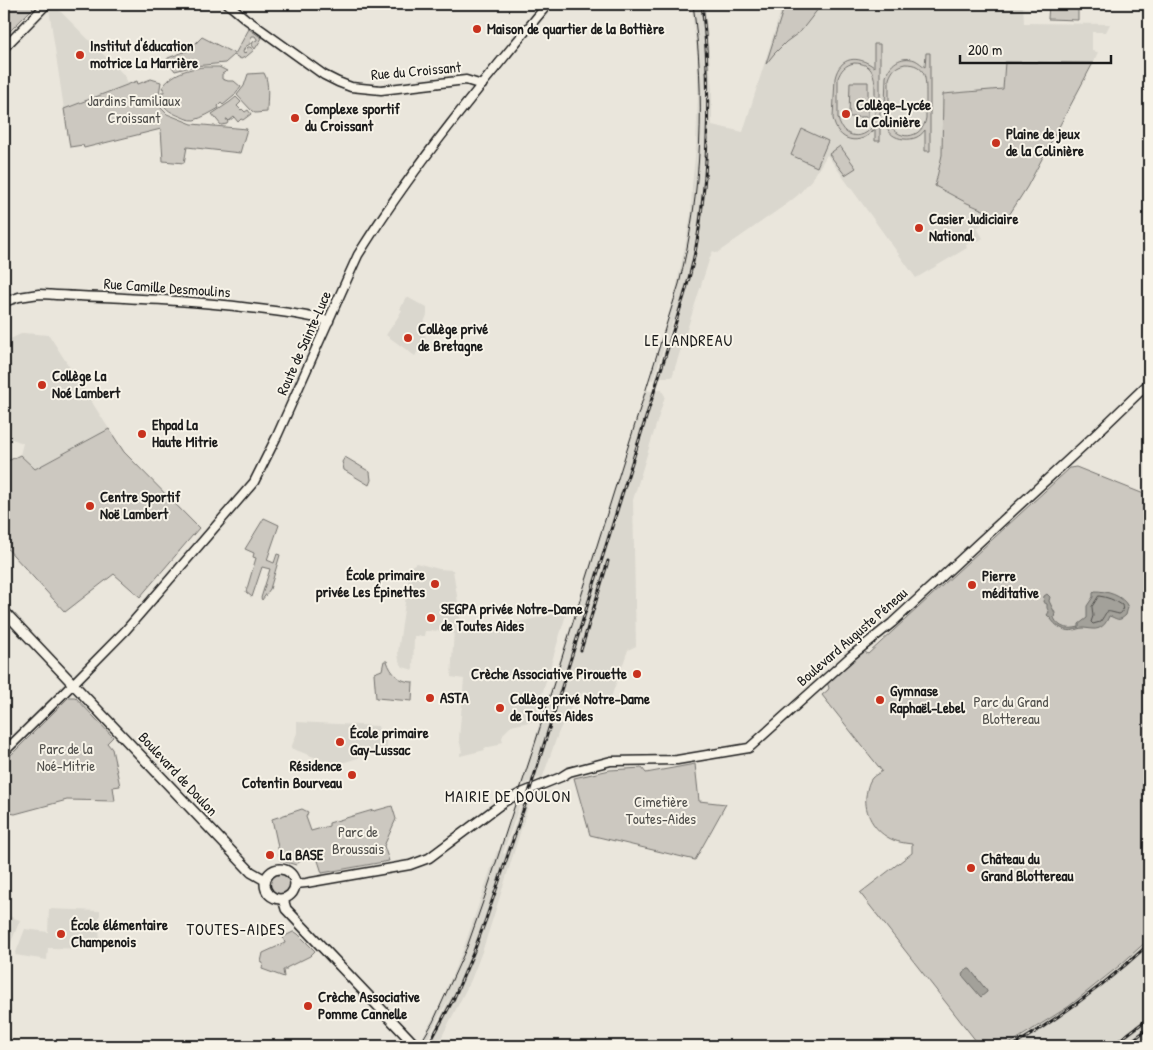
<svg xmlns="http://www.w3.org/2000/svg" width="1153" height="1050" font-family="'Patrick Hand',sans-serif">
  <style>
    .built { fill: #dad7ce }
    .green { fill: #ccc8c0; stroke: #74726e; fill-rule: evenodd }
    .water { fill: #a3a19a; stroke: #6d6c68 }
    .lines { fill: none; stroke-linecap: round; stroke-linejoin: round }
    .shore { stroke: #52514e; stroke-width: 1 }
    .secondary-casing { stroke: #1c1c1c; stroke-width: 11 }
    .primary-casing { stroke: #1c1c1c; stroke-width: 12 }
    .secondary { stroke: #f7f3e8; stroke-width: 8 }
    .primary { stroke: #f7f3e8; stroke-width: 9 }
    .tram { stroke: #1c1c1c; stroke-width: 1 }
    .rail-casing { stroke: #1c1c1c; stroke-width: 3 }
    .rail { stroke: #f7f3e8; stroke-width: 1; stroke-dasharray: 4; stroke-linecap: butt }
    .poi-dot { fill: #c8321e; stroke: #f7f3e8; stroke-width: 2 }
    .labels { text-anchor: middle; stroke-width: 4; stroke-linejoin: round; paint-order: stroke }
    .poi-label { font-size: 15px; font-weight: bold; fill: #1c1c1c; stroke: #f7f3e8; text-anchor: start }
    .street-label { font-size: 15px; fill: #1c1c1c; stroke: #f7f3e8 }
    .park-label { font-size: 15px; fill: #51504d; stroke: #f7f3e8 }
    .neighbourhood-label { font-size: 16px; letter-spacing: 1px; fill: #1c1c1c; stroke: #f7f3e8 }
  </style>
  <rect width="100%" height="100%" fill="#eae6dc"/>
  <filter id="ink" filterUnits="userSpaceOnUse"><feTurbulence type="fractalNoise" baseFrequency=".02" numOctaves="2"/><feDisplacementMap in="SourceGraphic" scale="10" xChannelSelector="R" yChannelSelector="G"/><feConvolveMatrix kernelMatrix="1 2 1 2 8 2 1 2 1" color-interpolation-filters="sRGB"/></filter>
  <g filter="url(#ink)">
    <!-- built -->
    <g class="built">
      <path d="M 53,4 L 125,76 L 128,84 L 64,109 L 49,9 Z"/>
      <path d="M 691,4 L 705,4 L 712,90 L 712,125 L 743,132 L 783,4 L 1023,4 L 1024,23 L 1110,24 L 1106,32 L 1092,32 L 1092,51 L 1098,52 L 1093,63 L 1005,62 L 1003,89 L 943,94 L 942,155 L 935,186 L 967,203 L 996,215 L 977,228 L 983,238 L 973,244 L 971,242 L 966,245 L 967,248 L 916,278 L 827,155 L 813,178 L 798,195 L 788,203 L 717,253 L 713,251 L 710,257 L 672,377 L 656,377 L 674,322 L 673,321 L 653,380 L 649,379 L 675,293 L 684,251 L 691,213 L 692,186 L 696,147 L 698,94 L 697,54 Z"/>
      <path d="M 407,297 L 427,308 L 427,315 L 420,332 L 426,336 L 415,356 L 386,335 L 398,317 L 402,310 L 400,309 Z"/>
      <path d="M 23,333 L 49,335 L 109,429 L 35,469 L 20,455 L 23,443 L 4,436 L 4,342 Z"/>
      <path d="M 659,389 L 663,389 L 662,391 L 665,396 L 633,500 L 636,646 L 628,650 L 610,700 L 584,691 L 572,705 L 559,731 L 542,779 L 539,778 L 527,783 L 527,785 L 521,783 L 645,390 L 652,391 L 658,391 Z"/>
      <path d="M 416,563 L 439,569 L 453,570 L 463,635 L 567,611 L 534,721 L 511,726 L 504,733 L 502,738 L 503,742 L 499,743 L 499,745 L 484,748 L 485,750 L 460,756 L 460,753 L 462,752 L 459,739 L 464,679 L 451,677 L 454,630 L 425,631 L 424,636 L 414,636 L 413,670 L 403,667 L 399,661 L 398,652 L 410,567 Z"/>
      <path d="M 297,722 L 378,726 L 380,735 L 387,735 L 387,749 L 345,762 L 339,762 L 337,764 L 331,764 L 331,762 L 327,760 L 324,761 L 291,748 L 297,733 Z"/>
      <path d="M 531,798 L 503,887 L 483,949 L 471,980 L 437,1046 L 427,1046 L 426,1045 L 440,1019 L 452,992 L 425,1044 L 421,1040 L 434,1016 L 445,995 L 447,991 L 446,989 L 463,950 L 497,851 L 499,851 L 514,805 L 515,803 L 520,804 L 503,853 L 505,854 L 523,800 L 524,800 Z"/>
      <path d="M 49,909 L 100,911 L 100,917 L 99,917 L 100,949 L 48,948 L 47,960 L 15,955 L 25,929 L 48,932 Z"/>
      <path d="M 8,916 L 20,920 L 4,960 L 4,917 L 7,918 Z"/>
      <path d="M 1149,940 L 1149,1046 L 1006,1046 L 1024,1036 L 1076,1001 L 1117,969 Z"/>
    </g>
    <!-- green -->
    <g class="green">
      <path d="M 4,4 L 37,4 L 4,37 Z"/>
      <path d="M 785,4 L 822,4 L 801,31 L 786,42 L 774,54 L 766,64 Z"/>
      <path d="M 1049,4 L 1078,4 L 1078,20 L 1048,19 Z"/>
      <path d="M 249,29 L 262,38 L 255,49 L 252,45 L 253,42 L 257,40 L 257,39 L 255,36 L 252,36 L 251,38 L 250,44 L 245,47 L 243,52 L 244,54 L 246,52 L 247,48 L 248,47 L 250,47 L 254,50 L 247,56 L 241,59 L 234,55 L 225,63 L 194,66 L 175,71 L 167,60 L 168,58 L 189,50 L 202,37 L 235,54 Z"/>
      <path d="M 874,44 L 880,44 L 880,141 L 875,141 L 875,129 C 860,147 837,142 833,118 L 835,78 C 840,56 858,55 874,67 ZM 854,63 C 875,63 875,78 875,94 C 875,102 875,110 875,118 C 872,140 843,143 838,118 L 838,78 C 841,70 845,65 854,63 Z"/>
      <path d="M 926,53 L 930,53 L 930,151 L 925,151 L 925,130 C 920,137 913,140 904,139 C 884,137 885,121 885,105 C 885,96 886,86 886,77 C 889,64 901,55 915,60 C 919,62 922,65 925,67 ZM 905,64 C 926,64 926,78 926,95 C 926,103 926,110 926,118 C 923,140 894,143 889,119 L 889,79 C 892,70 896,66 905,64 Z"/>
      <path d="M 1005,62 L 1093,63 L 1027,187 L 1006,220 L 967,203 L 935,186 L 942,155 L 943,94 L 1003,89 Z"/>
      <path d="M 204,67 L 219,67 L 227,71 L 222,74 L 222,79 L 228,81 L 234,81 L 241,87 L 234,96 L 223,105 L 221,103 L 218,106 L 219,108 C 212,112 202,118 194,120 C 189,120 186,119 182,117 C 169,112 160,107 161,92 L 164,92 L 164,89 L 162,88 C 172,73 187,69 204,67 Z"/>
      <path d="M 264,73 C 270,83 267,100 267,112 L 255,113 L 252,111 L 237,95 L 244,86 L 248,74 Z"/>
      <path d="M 151,79 L 161,82 L 159,94 L 159,100 L 161,108 L 167,114 L 192,124 L 247,129 L 240,153 L 187,147 L 184,163 L 163,161 L 161,129 L 84,148 L 83,145 L 70,147 L 64,109 L 137,81 L 138,84 Z"/>
      <path d="M 850,82 L 868,82 L 868,117 L 849,117 Z"/>
      <path d="M 236,97 L 241,102 L 237,106 L 241,110 L 242,109 L 245,112 L 248,110 L 251,114 L 243,120 L 241,119 L 238,122 L 234,117 L 229,121 L 227,119 L 226,119 L 228,122 L 227,124 L 221,125 L 212,114 L 230,102 Z"/>
      <path d="M 802,129 L 828,141 L 817,167 L 791,155 Z"/>
      <path d="M 840,146 L 856,168 L 845,175 L 829,154 Z"/>
      <path d="M 109,429 L 124,452 L 199,528 L 140,597 L 114,574 L 65,612 L 4,545 L 4,463 L 20,455 L 35,469 Z"/>
      <path d="M 345,457 L 370,472 L 371,480 L 369,485 L 344,470 L 343,465 L 342,462 Z"/>
      <path d="M 1076,467 L 1149,496 L 1149,939 L 1119,966 L 1068,1007 L 1006,1046 L 997,1046 L 1000,1043 L 994,1046 L 980,1046 L 860,893 L 912,853 L 912,844 C 904,843 896,842 889,838 C 874,830 864,813 866,796 C 867,790 868,783 872,778 C 875,775 879,773 882,771 L 822,695 L 828,690 L 829,688 L 827,682 L 862,650 L 868,654 L 1070,468 Z"/>
      <path d="M 264,518 L 279,525 L 267,560 L 274,563 L 277,554 L 280,555 L 270,589 L 262,600 L 261,598 L 270,569 L 262,567 L 252,597 L 246,592 L 256,558 L 253,557 L 254,553 L 245,549 Z"/>
      <path d="M 384,661 L 387,661 C 391,674 400,682 413,682 L 412,701 L 376,698 L 374,673 L 382,670 Z"/>
      <path d="M 69,697 L 75,697 L 113,737 L 107,743 L 112,749 L 120,786 L 113,787 L 115,801 L 67,800 L 15,814 L 4,812 L 4,762 Z"/>
      <path d="M 695,764 L 699,801 L 726,804 L 695,860 L 590,835 L 574,778 L 610,770 L 642,768 L 646,773 Z"/>
      <path d="M 392,806 L 396,819 L 384,846 L 389,861 L 322,873 L 315,851 L 310,852 L 296,865 L 280,860 L 277,842 L 272,819 L 302,809 L 308,812 L 306,817 L 311,831 L 329,826 L 329,823 L 373,810 L 374,811 Z"/>
      <circle cx="280" cy="884" r="12"/>
      <path d="M 293,932 L 295,932 L 298,934 L 315,951 L 310,956 L 286,968 L 286,970 L 283,970 L 284,977 L 262,969 L 263,963 L 261,962 L 263,953 L 285,943 L 283,937 Z"/>
    </g>
    <!-- water -->
    <g class="water">
      <path d="M 1095,591 C 1106,591 1123,595 1128,607 L 1126,615 C 1118,623 1117,618 1109,616 C 1106,624 1101,630 1092,629 C 1089,629 1087,628 1084,628 C 1075,628 1071,634 1061,628 C 1054,625 1052,619 1047,615 L 1049,612 L 1047,608 L 1047,604 L 1043,602 L 1044,596 L 1047,594 L 1050,597 L 1049,601 L 1055,613 L 1054,618 C 1059,628 1068,630 1079,627 L 1079,624 L 1087,618 L 1087,606 L 1093,597 L 1093,593 Z"/>
      <path d="M 968,969 L 970,969 L 987,991 L 987,992 L 981,997 L 980,996 L 962,975 L 963,973 Z"/>
    </g>
    <g class="lines">
      <!-- shore -->
      <path class="shore" d="M 1099,596 C 1107,597 1115,600 1122,605 C 1123,609 1123,613 1119,614 C 1103,610 1109,610 1100,622 L 1093,624 L 1091,622 L 1093,616 L 1092,607 Z"/>
      <defs>
        <g id="secondary">
          <path d="M 228,4 L 246,19 L 324,75 L 338,82 L 351,87 L 381,90 L 466,80 L 482,85"/>
          <path d="M 4,48 L 47,4"/>
          <path d="M 4,302 L 19,297 L 39,294 C 109,298 180,299 250,308 C 276,311 303,314 329,321"/>
          <path d="M 4,752 L 62,695 L 125,631 L 254,482 L 277,436 L 348,277 L 358,255 L 365,244 C 419,159 484,81 548,4"/>
          <path d="M 296,884 L 306,883 L 410,865 L 429,858 L 504,802 L 519,794 L 561,777 L 569,772 L 611,761 L 677,760 L 749,748 L 851,656 L 892,623 L 1095,435 L 1149,383"/>
        </g>
        <g id="primary">
          <path d="M 4,611 L 251,872 L 265,880"/>
          <circle cx="280" cy="884" r="15"/>
          <path d="M 283,899 L 286,909 L 416,1046"/>
        </g>
      </defs>
      <!-- secondary casing -->
      <use href="#secondary" class="secondary-casing"/>
      <!-- primary casing -->
      <use href="#primary" class="primary-casing"/>
      <!-- secondary -->
      <use href="#secondary" class="secondary"/>
      <!-- primary -->
      <use href="#primary" class="primary"/>
      <!-- tram -->
      <path class="tram" d="M 419,1046 L 433,1022 L 457,969 L 467,947 L 485,896 L 532,753 L 679,284 C 702,193 706,96 693,4"/>
      <defs>
        <g id="rail">
          <path d="M 581,650 L 608,561"/>
          <path d="M 428,1046 L 454,998 L 474,951 L 486,919 L 527,799 L 678,315 C 686,291 693,266 697,241 C 701,220 703,198 705,176 C 709,118 709,61 702,4"/>
          <path d="M 1013,1046 C 1062,1016 1107,983 1149,944"/>
          <path d="M 1112,1046 L 1149,1018"/>
          <path d="M 1125,1046 L 1149,1028"/>
        </g>
      </defs>
      <!-- rail casing -->
      <use href="#rail" class="rail-casing"/>
      <!-- rail -->
      <use href="#rail" class="rail"/>
    </g>
  </g>
  <!-- markers -->
  <g class="poi-dot">
    <circle cx="477" cy="29" r="5"/>
    <circle cx="80" cy="55" r="5"/>
    <circle cx="846" cy="114" r="5"/>
    <circle cx="295" cy="118" r="5"/>
    <circle cx="996" cy="143" r="5"/>
    <circle cx="919" cy="228" r="5"/>
    <circle cx="408" cy="338" r="5"/>
    <circle cx="42" cy="385" r="5"/>
    <circle cx="142" cy="434" r="5"/>
    <circle cx="90" cy="506" r="5"/>
    <circle cx="435" cy="584" r="5"/>
    <circle cx="972" cy="585" r="5"/>
    <circle cx="431" cy="618" r="5"/>
    <circle cx="637" cy="674" r="5"/>
    <circle cx="430" cy="698" r="5"/>
    <circle cx="880" cy="700" r="5"/>
    <circle cx="500" cy="708" r="5"/>
    <circle cx="340" cy="742" r="5"/>
    <circle cx="352" cy="775" r="5"/>
    <circle cx="270" cy="855" r="5"/>
    <circle cx="971" cy="868" r="5"/>
    <circle cx="61" cy="934" r="5"/>
    <circle cx="308" cy="1006" r="5"/>
  </g>
  <g class="labels">
    <!-- poi labels -->
    <g class="poi-label">
      <text x="487" y="34">Maison de quartier de la Bottière</text>
      <text x="90" y="51">Institut d'éducation<tspan x="90" dy="17">motrice La Marrière</tspan></text>
      <text x="856" y="110">Collège-Lycée<tspan x="856" dy="17">La Colinière</tspan></text>
      <text x="305" y="114">Complexe sportif<tspan x="305" dy="17">du Croissant</tspan></text>
      <text x="1006" y="139">Plaine de jeux<tspan x="1006" dy="17">de la Colinière</tspan></text>
      <text x="929" y="224">Casier Judiciaire<tspan x="929" dy="17">National</tspan></text>
      <text x="418" y="334">Collège privé<tspan x="418" dy="17">de Bretagne</tspan></text>
      <text x="52" y="381">Collège La<tspan x="52" dy="17">Noé Lambert</tspan></text>
      <text x="152" y="430">Ehpad La<tspan x="152" dy="17">Haute Mitrie</tspan></text>
      <text x="100" y="502">Centre Sportif<tspan x="100" dy="17">Noë Lambert</tspan></text>
      <text x="425" y="580" text-anchor="end">École primaire<tspan x="425" dy="17">privée Les Épinettes</tspan></text>
      <text x="982" y="581">Pierre<tspan x="982" dy="17">méditative</tspan></text>
      <text x="441" y="614">SEGPA privée Notre-Dame<tspan x="441" dy="17">de Toutes Aides</tspan></text>
      <text x="627" y="679" text-anchor="end">Crèche Associative Pirouette</text>
      <text x="890" y="696">Gymnase<tspan x="890" dy="17">Raphaël-Lebel</tspan></text>
      <text x="440" y="703">ASTA</text>
      <text x="510" y="704">Collège privé Notre-Dame<tspan x="510" dy="17">de Toutes Aides</tspan></text>
      <text x="350" y="738">École primaire<tspan x="350" dy="17">Gay-Lussac</tspan></text>
      <text x="342" y="771" text-anchor="end">Résidence<tspan x="342" dy="17">Cotentin Bourveau</tspan></text>
      <text x="280" y="860">La BASE</text>
      <text x="981" y="864">Château du<tspan x="981" dy="17">Grand Blottereau</tspan></text>
      <text x="71" y="930">École élémentaire<tspan x="71" dy="17">Champenois</tspan></text>
      <text x="318" y="1002">Crèche Associative<tspan x="318" dy="17">Pomme Cannelle</tspan></text>
    </g>
    <!-- street labels -->
    <g class="street-label">
      <text transform="translate(416 71) rotate(-5)" y="5">Rue du Croissant</text>
      <text transform="translate(167 288) rotate(4)" y="5">Rue Camille Desmoulins</text>
      <text transform="translate(304 343) rotate(-66)" y="5">Route de Sainte-Luce</text>
      <text transform="translate(852 637) rotate(-41)" y="5">Boulevard Auguste Péneau</text>
      <text transform="translate(178 774) rotate(47)" y="5">Boulevard de Doulon</text>
    </g>
    <!-- park labels -->
    <g class="park-label">
      <text x="134" y="106">Jardins Familiaux<tspan x="134" dy="17">Croissant</tspan></text>
      <text x="1011" y="707">Parc du Grand<tspan x="1011" dy="17">Blottereau</tspan></text>
      <text x="66" y="754">Parc de la<tspan x="66" dy="17">Noé-Mitrie</tspan></text>
      <text x="661" y="807">Cimetière<tspan x="661" dy="17">Toutes-Aides</tspan></text>
      <text x="358" y="837">Parc de<tspan x="358" dy="17">Broussais</tspan></text>
    </g>
    <!-- neighbourhood labels -->
    <g class="neighbourhood-label">
      <text x="689" y="346">LE LANDREAU</text>
      <text x="508" y="802">MAIRIE DE DOULON</text>
      <text x="236" y="935">TOUTES-AIDES</text>
    </g>
  </g>
  <!-- margin -->
  <rect width="1153" height="1050" fill="none" stroke="#f7f3e8" stroke-width="20"/>
  <rect x="10" y="10" width="1133" height="1030" fill="none" stroke="#1c1c1c" stroke-width="2" filter="url(#ink)"/>
  <!-- scale -->
  <path d="M960 55v8h151v-8" fill="none" stroke="#1c1c1c" stroke-width="2.5"/>
  <text x="968" y="55" font-size="15" fill="#1c1c1c" stroke="#f7f3e8" stroke-width="4" paint-order="stroke">200 m</text>
</svg>
